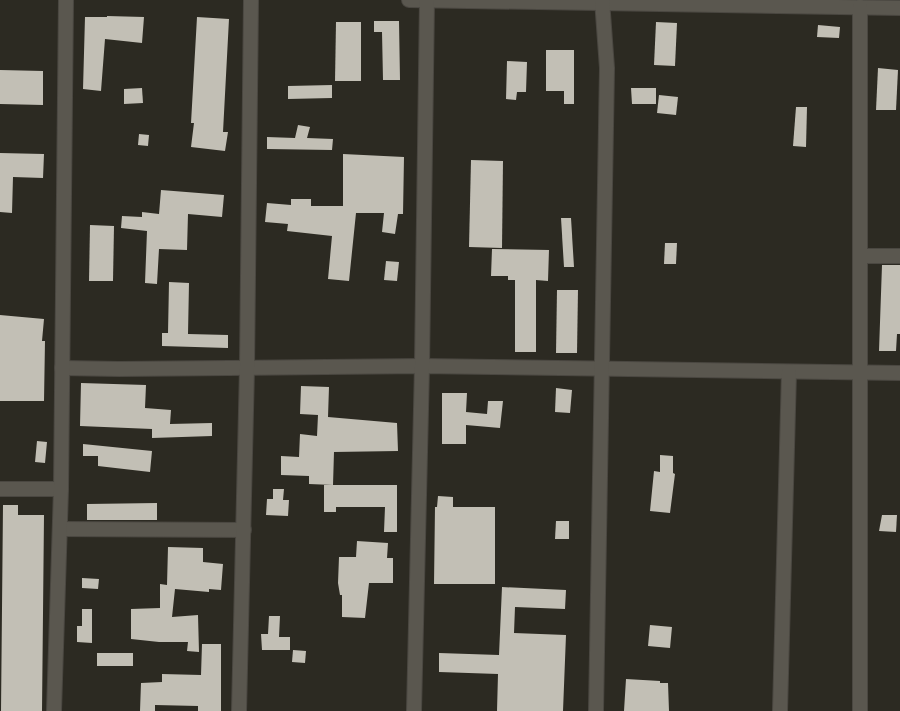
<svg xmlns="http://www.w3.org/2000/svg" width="900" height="711" font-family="Quicksand,sans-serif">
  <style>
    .building { fill: #c2bfb5 }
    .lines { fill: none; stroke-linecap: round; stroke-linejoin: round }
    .minor-casing { stroke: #4a4741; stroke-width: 16 }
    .minor { stroke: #5a574f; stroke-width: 14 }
  </style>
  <rect width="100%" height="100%" fill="#2c2a22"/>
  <!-- building -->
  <g class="building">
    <path d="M 107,16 L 144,17 L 142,43 L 105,39 L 101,91 L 83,89 L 85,17 L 107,17 Z"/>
    <path d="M 197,17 L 229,19 L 223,132 L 228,132 L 225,151 L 191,147 L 194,123 L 191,123 Z"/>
    <path d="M 374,21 L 399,21 L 400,80 L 383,80 L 382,32 L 374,32 Z"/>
    <path d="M 336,22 L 361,22 L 361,81 L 335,81 Z"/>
    <path d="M 656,22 L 677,23 L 675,66 L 654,65 Z"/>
    <path d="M 818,25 L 840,27 L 839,38 L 817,37 Z"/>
    <path d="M 546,50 L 574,50 L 574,104 L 564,104 L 564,91 L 546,91 Z"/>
    <path d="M 507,61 L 527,62 L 526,92 L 517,92 L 516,100 L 506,99 Z"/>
    <path d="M 878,68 L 898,70 L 896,110 L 876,110 Z"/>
    <path d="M 0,70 L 43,71 L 43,105 L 0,104 Z"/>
    <path d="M 332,85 L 332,98 L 288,99 L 288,86 Z"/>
    <path d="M 142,88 L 143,103 L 124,104 L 124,89 Z"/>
    <path d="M 631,88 L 656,88 L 656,104 L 632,104 Z"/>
    <path d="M 659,95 L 678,97 L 676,115 L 657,113 Z"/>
    <path d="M 796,107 L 807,107 L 806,147 L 793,146 Z"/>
    <path d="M 298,125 L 310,127 L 307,138 L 333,139 L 332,150 L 267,149 L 267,137 L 295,138 Z"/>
    <path d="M 139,134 L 149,135 L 148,146 L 138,145 Z"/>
    <path d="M 0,153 L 44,154 L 43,178 L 13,177 L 12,213 L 0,212 Z"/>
    <path d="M 343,154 L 404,157 L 403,214 L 398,214 L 395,234 L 382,232 L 384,213 L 356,213 L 349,281 L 328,279 L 332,236 L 287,231 L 288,224 L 265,222 L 267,203 L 291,205 L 291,199 L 311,199 L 311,206 L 343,206 Z"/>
    <path d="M 471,160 L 503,161 L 502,248 L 469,247 Z"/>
    <path d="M 161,190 L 224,195 L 222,217 L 188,214 L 187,250 L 159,249 L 157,284 L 145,283 L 147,231 L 121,228 L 122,216 L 142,217 L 142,212 L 159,214 Z"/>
    <path d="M 561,218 L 571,218 L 574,267 L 564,267 Z"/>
    <path d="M 90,225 L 114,226 L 113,281 L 89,281 Z"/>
    <path d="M 665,243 L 677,243 L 676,264 L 664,264 Z"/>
    <path d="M 492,249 L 549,250 L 548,281 L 536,280 L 536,352 L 515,352 L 515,280 L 508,280 L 508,276 L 491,276 Z"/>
    <path d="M 386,261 L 399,262 L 397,281 L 384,280 Z"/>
    <path d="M 882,265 L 900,265 L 900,334 L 897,334 L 896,351 L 879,351 Z"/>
    <path d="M 169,282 L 189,283 L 188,334 L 228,335 L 228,348 L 162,346 L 162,333 L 168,333 Z"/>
    <path d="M 557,290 L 578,290 L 577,353 L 556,353 Z"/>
    <path d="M 0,315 L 44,319 L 42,341 L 45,341 L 44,401 L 0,401 Z"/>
    <path d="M 81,383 L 146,385 L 145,408 L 171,410 L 170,424 L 212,423 L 212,436 L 152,438 L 152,429 L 80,426 Z"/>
    <path d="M 301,386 L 329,387 L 328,417 L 397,423 L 398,451 L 334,452 L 333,485 L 309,484 L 309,476 L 281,475 L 281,456 L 299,457 L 300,434 L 317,436 L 318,415 L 300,414 Z"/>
    <path d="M 556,388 L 572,390 L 570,413 L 555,412 Z"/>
    <path d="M 442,393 L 467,393 L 466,412 L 487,414 L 488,401 L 503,401 L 500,428 L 466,425 L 466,444 L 442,444 Z"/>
    <path d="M 37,441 L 47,442 L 45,463 L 35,462 Z"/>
    <path d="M 83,444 L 152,451 L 150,472 L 98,466 L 98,456 L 83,456 Z"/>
    <path d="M 660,455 L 673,456 L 673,473 L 675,474 L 670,513 L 650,511 L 654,471 L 660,472 Z"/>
    <path d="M 324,485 L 397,485 L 397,532 L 384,532 L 385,507 L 336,507 L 336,512 L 324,512 Z"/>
    <path d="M 273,489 L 284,489 L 283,500 L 289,500 L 288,516 L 266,515 L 267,499 L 273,499 Z"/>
    <path d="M 438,496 L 453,497 L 453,507 L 495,507 L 495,584 L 434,584 L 435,507 L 437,507 Z"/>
    <path d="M 157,503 L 157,520 L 87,520 L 87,504 Z"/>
    <path d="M 3,505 L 18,505 L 18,515 L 44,515 L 42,711 L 1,711 Z"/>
    <path d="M 882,515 L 897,515 L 896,532 L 879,531 Z"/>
    <path d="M 556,521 L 569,521 L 569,539 L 555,539 Z"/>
    <path d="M 357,541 L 388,543 L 387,558 L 393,558 L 393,583 L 369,583 L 365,618 L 342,617 L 342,595 L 340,595 L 338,583 L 339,557 L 356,557 Z"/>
    <path d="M 168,547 L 203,548 L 203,562 L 223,564 L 221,590 L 209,589 L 209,592 L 175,589 L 172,617 L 198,615 L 199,652 L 187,651 L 188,642 L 159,642 L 131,639 L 131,609 L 160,608 L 160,584 L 167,585 Z"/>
    <path d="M 82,578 L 99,579 L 98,589 L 82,588 Z"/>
    <path d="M 502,587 L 566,590 L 565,609 L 515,607 L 514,633 L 566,635 L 563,711 L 497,711 L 498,674 L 439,672 L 439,653 L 499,655 Z"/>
    <path d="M 82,609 L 92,609 L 92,643 L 77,642 L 77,626 L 82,626 Z"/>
    <path d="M 269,616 L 280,616 L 279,637 L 290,637 L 290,650 L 262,650 L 261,634 L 268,634 Z"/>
    <path d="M 650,625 L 672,627 L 670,648 L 648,646 Z"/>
    <path d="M 202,644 L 221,644 L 221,711 L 198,711 L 198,706 L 155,705 L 155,711 L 140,711 L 141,683 L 162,682 L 162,674 L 201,675 Z"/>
    <path d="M 293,650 L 306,651 L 305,663 L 292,662 Z"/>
    <rect x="97" y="653" width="36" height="13"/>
    <path d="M 626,679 L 660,681 L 660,683 L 668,683 L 669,711 L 624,711 Z"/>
  </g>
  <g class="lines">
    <defs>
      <g id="minor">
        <path d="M 409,0 L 900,8"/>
        <path d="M 860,256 L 900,256"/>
        <path d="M 62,368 L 119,369 L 422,366 L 900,373"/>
        <path d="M 0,489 L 61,489"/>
        <path d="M 60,529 L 244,530"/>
        <path d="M 54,711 L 61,489 L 66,0"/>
        <path d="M 239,711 L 247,368 L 251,0"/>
        <path d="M 414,711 L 422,366 L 427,0"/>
        <path d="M 596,711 L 607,68 L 602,0"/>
        <path d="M 780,711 L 789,372"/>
        <path d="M 860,711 L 860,7"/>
      </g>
    </defs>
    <!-- minor casing -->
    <use href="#minor" class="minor-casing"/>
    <!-- minor -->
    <use href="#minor" class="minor"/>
  </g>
</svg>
